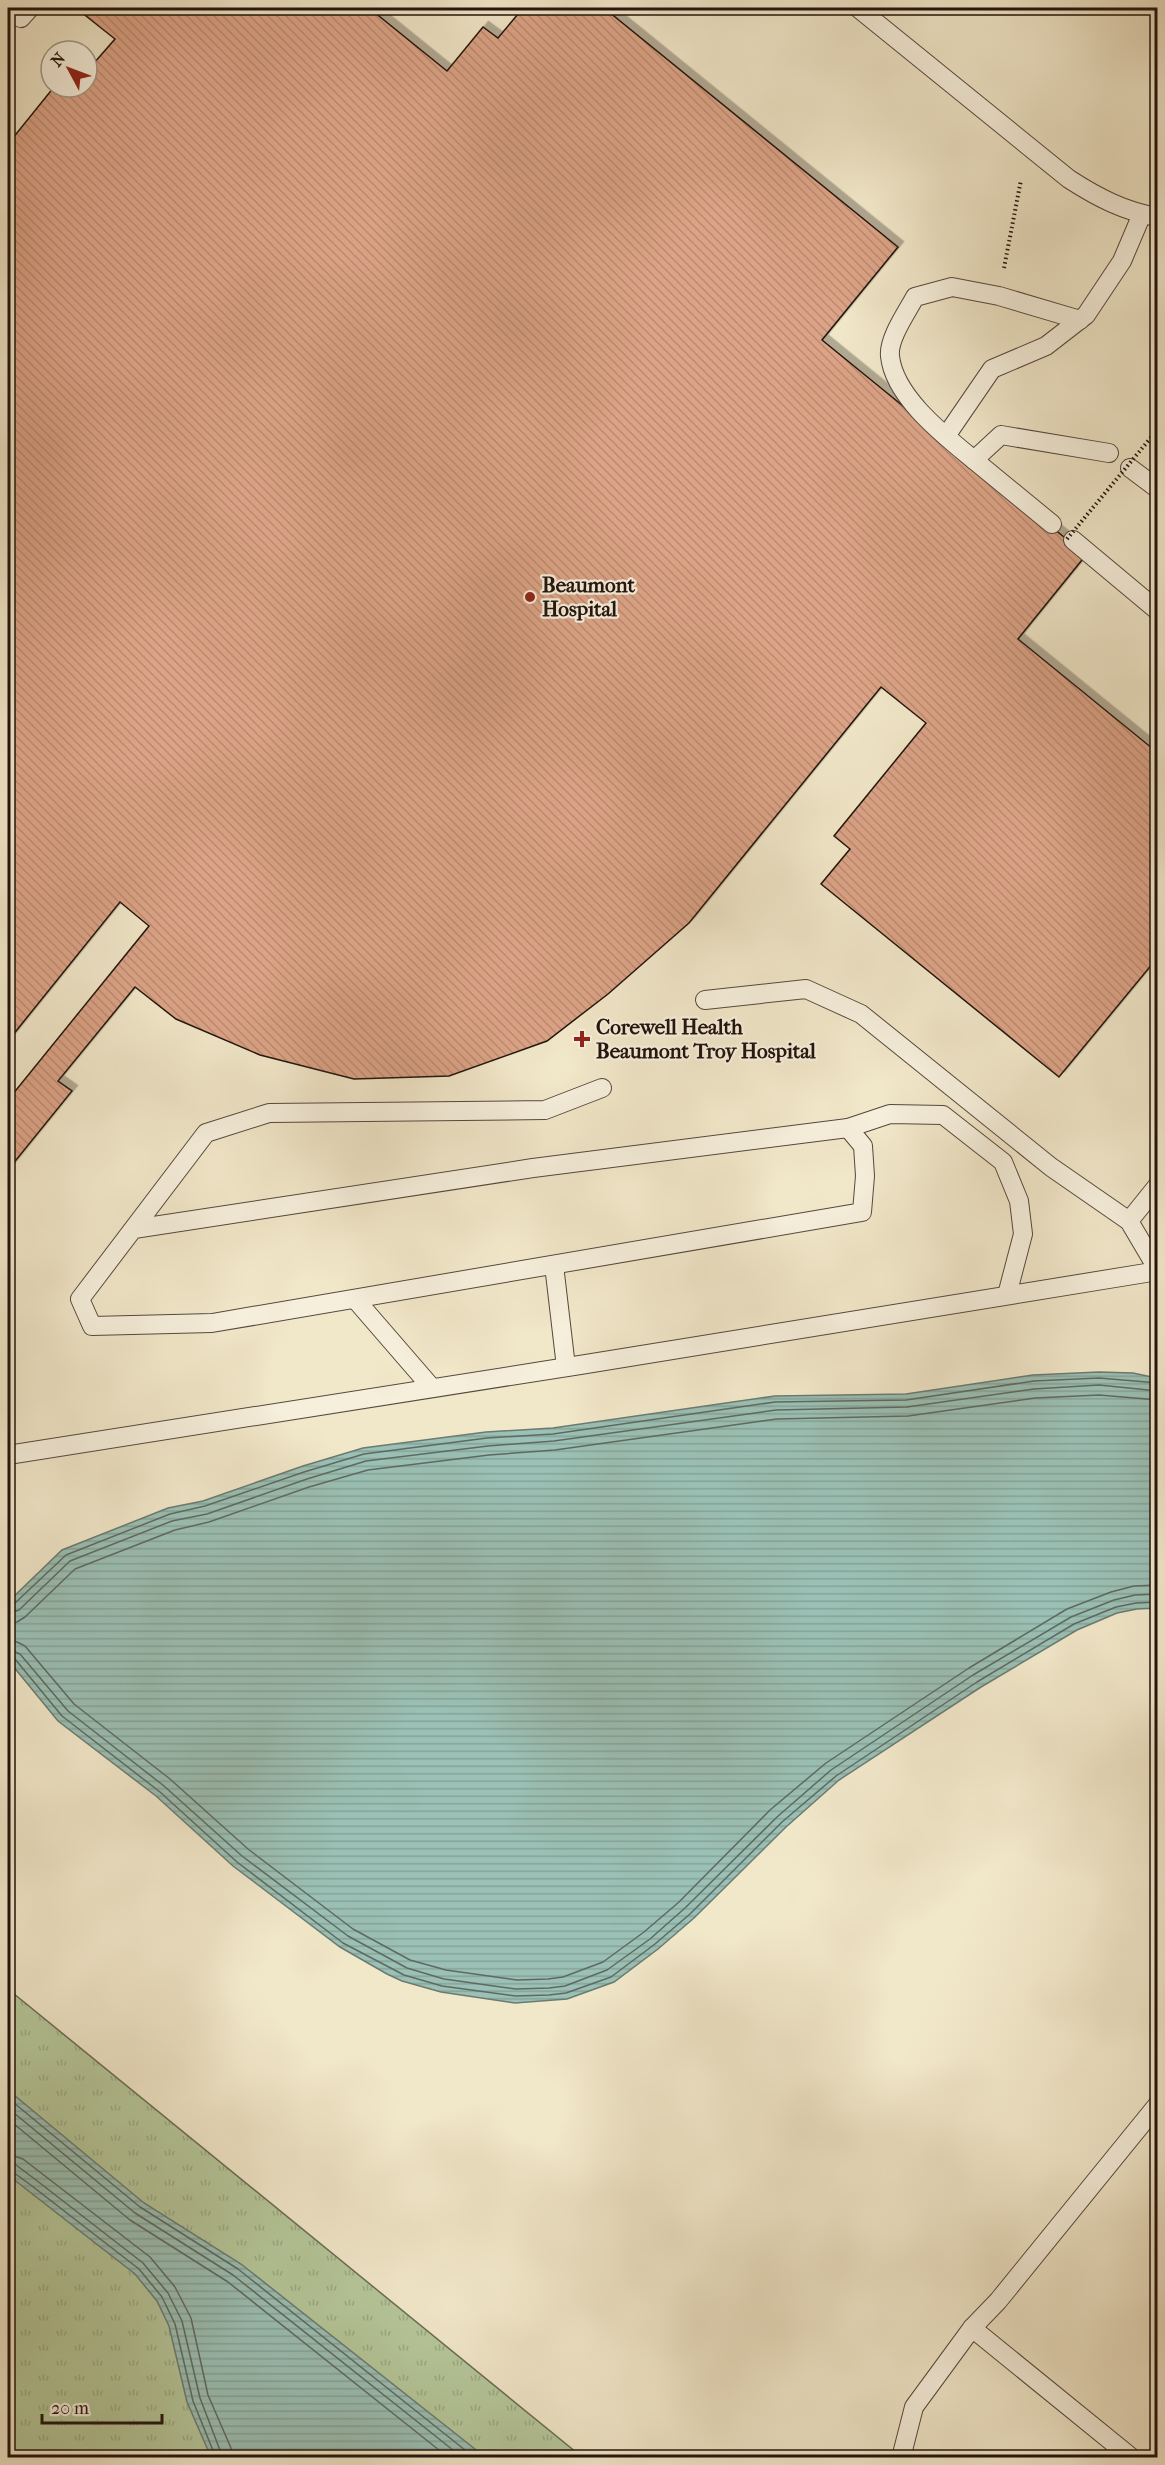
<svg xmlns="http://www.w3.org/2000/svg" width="1165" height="2465" font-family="'IM FELL French Canon',serif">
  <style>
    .grass { fill: url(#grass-tufts); stroke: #6b6d54; stroke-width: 1.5 }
    .water { fill: url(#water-rules); stroke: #6a7b72; stroke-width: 1.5 }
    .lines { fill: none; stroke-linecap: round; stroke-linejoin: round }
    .shore { stroke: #5e6a61; stroke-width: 1.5 }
    .building { fill: url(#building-back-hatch); stroke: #21130d; stroke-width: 1.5; filter: url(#shadow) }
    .lane-casing { stroke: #55483c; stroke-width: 20 }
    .path { stroke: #21130d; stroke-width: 4; stroke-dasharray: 1.5 3; stroke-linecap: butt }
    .lane { stroke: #f6efdc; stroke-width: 18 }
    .path-bridge { stroke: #21130d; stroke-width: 4; stroke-dasharray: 1.5 3; stroke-linecap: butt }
    .poi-dot { fill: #8f2418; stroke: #f6efdc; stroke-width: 2 }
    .labels { text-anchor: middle; stroke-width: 4.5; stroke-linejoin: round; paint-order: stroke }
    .poi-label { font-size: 21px; font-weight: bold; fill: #21130d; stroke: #f6efdc; text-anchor: start }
  </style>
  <defs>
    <pattern id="grass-tufts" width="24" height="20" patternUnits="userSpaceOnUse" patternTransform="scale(1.5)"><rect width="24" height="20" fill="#b5c79a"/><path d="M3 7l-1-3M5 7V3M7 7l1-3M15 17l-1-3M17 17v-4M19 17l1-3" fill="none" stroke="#9baa84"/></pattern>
    <pattern id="water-rules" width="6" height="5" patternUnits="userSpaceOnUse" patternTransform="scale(1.5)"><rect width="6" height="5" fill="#9bc0b5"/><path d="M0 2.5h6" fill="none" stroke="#85a49a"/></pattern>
    <pattern id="building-back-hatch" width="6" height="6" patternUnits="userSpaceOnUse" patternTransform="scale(1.5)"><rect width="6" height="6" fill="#dca386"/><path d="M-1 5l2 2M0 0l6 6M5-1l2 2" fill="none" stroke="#bc8b72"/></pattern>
    <filter id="shadow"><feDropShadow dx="5.5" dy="-5.5" stdDeviation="0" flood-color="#0004"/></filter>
  </defs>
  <rect width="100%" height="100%" fill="#f1e7c9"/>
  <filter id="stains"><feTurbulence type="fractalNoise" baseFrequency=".00333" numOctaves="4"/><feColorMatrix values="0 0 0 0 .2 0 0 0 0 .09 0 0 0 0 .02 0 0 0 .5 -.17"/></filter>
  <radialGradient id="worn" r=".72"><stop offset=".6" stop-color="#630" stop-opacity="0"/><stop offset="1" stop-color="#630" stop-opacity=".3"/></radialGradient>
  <!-- grass -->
  <path class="grass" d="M 8,1989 L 582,2457 L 8,2457 Z"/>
  <!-- water -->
  <g class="water">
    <path d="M 1099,1372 L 1133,1373 L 1157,1378 L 1157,1608 L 1137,1609 L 1117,1613 L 1077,1630 L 981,1687 L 839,1780 L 786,1827 L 694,1918 L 658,1949 L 614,1982 L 567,1999 L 515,2003 L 441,1992 L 402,1981 L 387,1974 L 340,1947 L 233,1866 L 156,1796 L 58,1721 L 8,1660 L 8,1602 L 62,1550 L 168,1508 L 203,1501 L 303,1466 L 363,1448 L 486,1432 L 553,1428 L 775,1396 L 906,1394 L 1033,1375 Z"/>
    <path d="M 8,2090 L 144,2203 L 241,2264 L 485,2457 L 211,2457 L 187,2402 L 169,2326 L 157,2301 L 135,2274 L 8,2175 Z"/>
  </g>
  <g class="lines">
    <!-- shore -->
    <g class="shore">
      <path d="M 8,1606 L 14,1604 L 66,1555 L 170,1514 L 205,1506 L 304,1472 L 364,1454 L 487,1438 L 553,1434 L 775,1402 L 906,1400 L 1034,1381 L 1099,1378 L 1158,1383"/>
      <path d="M 8,1614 L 19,1610 L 70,1561 L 172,1521 L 207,1514 L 307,1479 L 366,1461 L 488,1446 L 554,1441 L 776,1410 L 907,1407 L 1034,1389 L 1099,1385 L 1158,1391"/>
      <path d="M 8,1623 L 17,1622 L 25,1617 L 75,1569 L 175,1530 L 209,1522 L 309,1487 L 368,1470 L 489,1455 L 555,1450 L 777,1419 L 908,1416 L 1035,1398 L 1099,1395 L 1158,1400"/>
      <path d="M 8,1640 L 17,1642 L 25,1646 L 74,1704 L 170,1779 L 248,1849 L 353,1929 L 410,1960 L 446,1970 L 517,1980 L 548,1979 L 563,1977 L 603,1962 L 644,1932 L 679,1902 L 770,1810 L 826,1763 L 969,1668 L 1067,1609 L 1111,1592 L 1134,1586 L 1158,1585"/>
      <path d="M 8,1649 L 20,1654 L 68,1711 L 164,1786 L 242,1856 L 348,1936 L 407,1968 L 444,1979 L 516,1989 L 549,1988 L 565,1986 L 607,1970 L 650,1939 L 685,1908 L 777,1817 L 831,1770 L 973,1675 L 1071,1617 L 1114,1600 L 1135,1595 L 1158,1594"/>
      <path d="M 8,1657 L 15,1659 L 62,1716 L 160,1792 L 237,1862 L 343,1943 L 404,1975 L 442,1986 L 516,1996 L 549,1995 L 566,1993 L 611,1977 L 655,1944 L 690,1914 L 782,1822 L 836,1776 L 977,1682 L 1074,1624 L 1116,1607 L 1136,1603 L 1158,1602"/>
      <path d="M 8,2098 L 140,2207 L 238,2269 L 475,2458"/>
      <path d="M 8,2108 L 135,2213 L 233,2275 L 463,2458"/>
      <path d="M 8,2119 L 130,2220 L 228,2282 L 449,2458"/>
      <path d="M 8,2154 L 23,2159 L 150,2257 L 175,2287 L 191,2318 L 208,2395 L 231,2448 L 232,2458"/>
      <path d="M 8,2163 L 16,2165 L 36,2180 L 143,2263 L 168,2293 L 182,2321 L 200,2398 L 223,2458"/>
      <path d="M 8,2171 L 13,2172 L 32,2186 L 139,2269 L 162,2297 L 175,2324 L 193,2401 L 216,2458"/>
    </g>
  </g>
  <!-- building -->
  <path class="building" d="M 76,8 L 369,8 L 447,71 L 483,27 L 498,38 L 523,8 L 604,8 L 898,247 L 822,340 L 1086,555 L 1018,639 L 1158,753 L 1158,957 L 1059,1077 L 821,884 L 850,849 L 834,836 L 926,723 L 881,687 L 689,923 L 608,994 L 547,1041 L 449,1076 L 354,1079 L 260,1055 L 176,1019 L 135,987 L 58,1081 L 72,1091 L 8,1170 L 8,1100 L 149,926 L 120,902 L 8,1041 L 8,144 L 54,87 L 87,87 L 87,71 L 115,39 Z"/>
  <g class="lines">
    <defs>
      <g id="lane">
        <path d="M 858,8 L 1069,179 C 1097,197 1125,212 1158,217"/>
        <path d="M 8,13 L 21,18 L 30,8"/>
        <path d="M 1080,320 L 999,296 L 952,287 L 915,297 C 907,312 888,339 890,356 C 894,397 945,436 974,460 L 1001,435 L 1109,453"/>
        <path d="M 946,436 L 992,369 L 1046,346 L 1086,315 L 1122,261 L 1142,214"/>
        <path d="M 974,460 L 1052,524"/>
        <path d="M 1130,468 L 1158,489"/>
        <path d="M 1073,540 L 1158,611"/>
        <path d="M 705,1000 L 806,989 L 861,1014 L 1051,1167 L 1129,1221 L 1158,1270"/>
        <path d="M 848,1128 L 890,1114 L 943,1115 L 1003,1162 L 1019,1201 L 1023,1234 L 1007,1295"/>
        <path d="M 1129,1221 L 1158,1185"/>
        <path d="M 134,1229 L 533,1168 L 848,1128 L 863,1146 L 865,1176 L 862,1212 L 212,1323 L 92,1326 L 80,1299 L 206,1133 L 269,1113 L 545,1110 L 602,1088"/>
        <path d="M 554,1265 L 566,1367"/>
        <path d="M 355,1299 L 432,1388"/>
        <path d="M 8,1455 L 580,1365 L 1158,1271"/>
        <path d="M 972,2328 L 1132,2458"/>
        <path d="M 901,2458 L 914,2407 L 972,2328 L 998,2301 L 1158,2104"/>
      </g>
    </defs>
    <!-- lane casing -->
    <use href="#lane" class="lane-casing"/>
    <!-- path -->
    <path class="path" d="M 1004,268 L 1021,180"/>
    <!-- lane -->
    <use href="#lane" class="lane"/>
    <!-- path-bridge -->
    <path class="path-bridge" d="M 1067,539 L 1158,429"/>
  </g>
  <!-- markers -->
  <g class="poi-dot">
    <circle cx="530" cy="597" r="6"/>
    <path d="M579 1030h6v6h6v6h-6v6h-6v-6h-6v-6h6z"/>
  </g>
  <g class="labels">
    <!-- poi labels -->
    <g class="poi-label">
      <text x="542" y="592">Beaumont<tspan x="542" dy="24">Hospital</tspan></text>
      <text x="596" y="1034">Corewell Health<tspan x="596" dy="24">Beaumont Troy Hospital</tspan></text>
    </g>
  </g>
  <!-- margin -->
  <rect width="1165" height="2465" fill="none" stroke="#f1e7c9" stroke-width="30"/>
  <rect x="9" y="9" width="1147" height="2447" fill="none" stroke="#21130d" stroke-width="3"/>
  <rect x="15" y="15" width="1135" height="2435" fill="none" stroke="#21130d" stroke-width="1.5"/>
  <!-- north arrow -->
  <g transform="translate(69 69) rotate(311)"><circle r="28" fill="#f6efdc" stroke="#a19789" stroke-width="1.5"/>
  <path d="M0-4.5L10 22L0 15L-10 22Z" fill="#8f2418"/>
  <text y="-9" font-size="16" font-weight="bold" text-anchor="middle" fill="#21130d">N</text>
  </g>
  <!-- scale -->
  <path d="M42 2414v9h120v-9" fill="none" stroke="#21130d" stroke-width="3"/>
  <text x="51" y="2414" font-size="18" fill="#21130d" stroke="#f6efdc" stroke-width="4.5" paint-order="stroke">20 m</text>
  <rect width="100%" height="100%" filter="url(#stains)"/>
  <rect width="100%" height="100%" fill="url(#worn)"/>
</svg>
